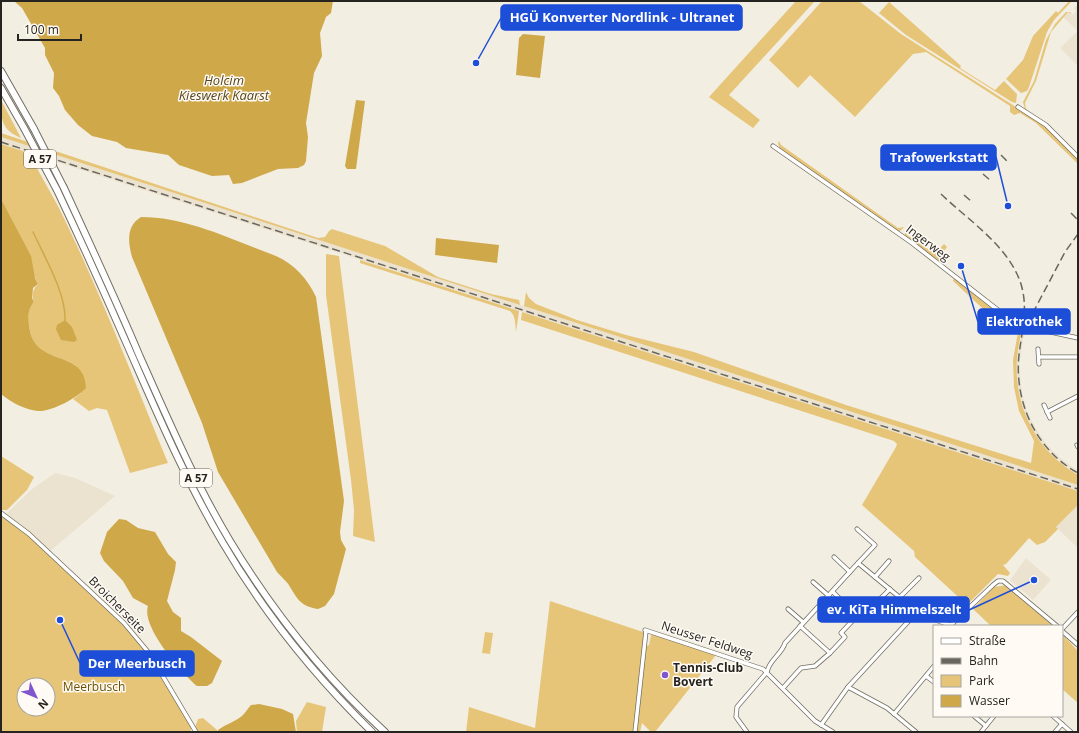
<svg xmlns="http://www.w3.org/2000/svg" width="1079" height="733" font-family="'Open Sans',sans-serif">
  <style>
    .built { fill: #ebe3d0 }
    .green { fill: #e6c579; fill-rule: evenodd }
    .water { fill: #cfa84a }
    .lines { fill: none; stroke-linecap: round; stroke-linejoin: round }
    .stream { stroke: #cfa84a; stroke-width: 1.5 }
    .minor-casing { stroke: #726e63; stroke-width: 5 }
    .motorway-casing { stroke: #726e63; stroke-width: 8 }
    .minor { stroke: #fff; stroke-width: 3.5 }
    .motorway { stroke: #fff; stroke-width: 6 }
    .rail { stroke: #696660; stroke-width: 1.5; stroke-dasharray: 8 4; stroke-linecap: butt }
    .motorway-bridge-casing { stroke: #726e63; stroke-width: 8; stroke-linecap: butt }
    .motorway-bridge { stroke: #fff; stroke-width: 6 }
    .poi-dot { fill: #8155ce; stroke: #fffbf4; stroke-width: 1.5 }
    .labels { text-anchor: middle; stroke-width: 3; stroke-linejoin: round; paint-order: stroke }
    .shield { fill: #fffbf4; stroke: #676460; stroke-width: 1 }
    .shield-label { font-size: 11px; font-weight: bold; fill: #262420 }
    .street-label { font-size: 12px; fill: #262420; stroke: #fffbf4 }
    .poi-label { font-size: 12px; font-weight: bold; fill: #262420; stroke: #fffbf4; text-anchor: start }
    .park-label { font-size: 12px; fill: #6b5104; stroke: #fffbf4 }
    .water-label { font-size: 13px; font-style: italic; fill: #56451e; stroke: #fffbf4 }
    .leader { fill: none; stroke: #1d4ed8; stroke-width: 1.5 }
    .callout-dot { fill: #1d4ed8; stroke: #fffbf4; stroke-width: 1.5 }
    .callout { fill: #1d4ed8; stroke: #1d4ed8; stroke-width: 1.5 }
    .callout-label { font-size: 13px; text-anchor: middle; font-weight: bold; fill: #fff }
  </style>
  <rect width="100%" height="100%" fill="#f3eee2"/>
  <!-- built -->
  <g class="built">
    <path d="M 1078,4 L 1078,66 L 1060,48 L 1078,31 L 1063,17 L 1068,12 L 1072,16 L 1076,11 L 1074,8 Z"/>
    <path d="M 1,137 L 1078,485 L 1078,491 L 1,144 Z"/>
    <path d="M 1024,319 L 1031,321 L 1023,339 L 1019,366 L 1022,394 L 1027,412 L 1036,429 L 1047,445 L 1060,458 L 1078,471 L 1078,475 L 1066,466 L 1045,447 L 1032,430 L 1023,410 L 1018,392 L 1016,365 Z"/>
    <path d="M 55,473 L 75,478 L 115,496 L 49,552 L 5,515 L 31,490 Z"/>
    <path d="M 1078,505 L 1078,548 L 1056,527 Z"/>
    <path d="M 1026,558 L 1051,580 L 1033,600 L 1010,580 Z"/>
  </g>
  <!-- green -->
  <g class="green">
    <path d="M 796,1 L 815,1 L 729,95 L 760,120 L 753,128 L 709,97 Z"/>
    <path d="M 822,1 L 859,1 L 901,34 L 1046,126 L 1078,157 L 1078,164 L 1036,123 L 1020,113 L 1014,115 L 1010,112 L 1010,106 L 926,52 L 913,54 L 855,117 L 810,75 L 798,88 L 769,60 Z"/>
    <path d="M 1069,1 L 1072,1 L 1054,20 L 1047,32 L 1029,87 L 1027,91 L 1021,93 L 1006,79 L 1023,60 L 1033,36 L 1056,11 L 1058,13 Z"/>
    <path d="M 889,2 L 961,66 L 960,68 L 995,90 L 1004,81 L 1017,94 L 1016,103 L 1012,102 L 906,35 L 879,13 Z"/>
    <path d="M 1066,12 L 1070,12 L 1073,15 L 1068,12 L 1051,32 L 1036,81 L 1025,103 L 1026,109 L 1031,114 L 1025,109 L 1023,102 L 1034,81 L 1046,40 L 1055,24 Z"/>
    <path d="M 1,100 L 21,138 C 1,130 1,119 1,100 Z"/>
    <path d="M 1,133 L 318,238 L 325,237 L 329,231 L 332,229 L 385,246 L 438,277 L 491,294 L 519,300 L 520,305 L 1,137 Z"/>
    <path d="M 779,141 L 781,145 L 898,228 L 904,227 L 899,232 L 780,150 L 778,143 Z"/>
    <path d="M 1,144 L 29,153 C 38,171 49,189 59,208 C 100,291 133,378 168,463 L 130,473 L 107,410 L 97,408 L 89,411 L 73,399 L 81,393 L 75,365 C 54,353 32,355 29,325 C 28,316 28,309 34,302 C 31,295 33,289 38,284 L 1,199 Z"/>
    <path d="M 906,230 L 907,235 L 935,254 L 944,244 L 947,247 L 940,256 L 945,257 L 942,265 L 904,237 Z"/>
    <path d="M 326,254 L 339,256 L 375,542 L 353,536 L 354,510 L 351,480 L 326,295 Z"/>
    <path d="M 360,260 L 519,311 L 516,332 C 515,324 516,316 510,311 L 360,263 Z"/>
    <path d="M 954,276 L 989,305 L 1023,324 C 1021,335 1018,347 1017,358 C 1013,405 1036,451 1078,475 L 1078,485 L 524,306 L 526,292 L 529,298 L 536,304 L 577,320 L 626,335 L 694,352 L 846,405 L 1031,463 L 1034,441 L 1019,411 L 1014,387 L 1013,360 L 1018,332 L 993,318 L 953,281 Z"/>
    <path d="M 522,312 L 1078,491 L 1078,505 L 1056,527 L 1058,529 L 1045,542 L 1037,545 L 1029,538 L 1006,564 L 1003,565 L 1010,573 L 1008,576 L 998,574 L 967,605 L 915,557 L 914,551 L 862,505 L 896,447 L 897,444 L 894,441 L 521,320 Z"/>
    <path d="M 1,456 L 34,477 L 27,490 L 7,510 L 1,510 Z"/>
    <path d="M 1,515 L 18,526 C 63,567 111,605 148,653 C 165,676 177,702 191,727 L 191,732 L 1,732 ZM 24,685 L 48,685 L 48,709 L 24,709 Z"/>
    <path d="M 1008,585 L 1053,626 L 991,626 L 973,609 L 994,587 Z"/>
    <path d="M 550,601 L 643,632 L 645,635 L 634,732 L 466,732 L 469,707 L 535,728 Z"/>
    <path d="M 485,632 L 493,633 L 490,654 L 482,653 Z"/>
    <path d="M 653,634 L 716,655 L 655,732 L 651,732 L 642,723 L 640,732 L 636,732 L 646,646 L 649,645 L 651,635 Z"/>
    <path d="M 1062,634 L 1078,651 L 1078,703 L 1062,689 Z"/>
    <path d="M 307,702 L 326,707 L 322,732 L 297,732 L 296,721 Z"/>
    <path d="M 203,718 L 217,730 L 218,732 L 197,732 L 195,727 L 198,719 Z"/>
  </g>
  <!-- water -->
  <g class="water">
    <path d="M 14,1 L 333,1 L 331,13 L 326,17 L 320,33 L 322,56 L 314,73 L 306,123 L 308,137 L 306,161 L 304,165 L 298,168 L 278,169 L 242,183 L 233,184 L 229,175 L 212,176 L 179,165 L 168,155 L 126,148 L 117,142 L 92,136 L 78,125 L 65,110 L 59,96 L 53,88 L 54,73 L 45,55 L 45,48 L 22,8 Z"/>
    <path d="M 523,34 L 545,36 L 540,78 L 516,75 L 519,38 Z"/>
    <path d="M 356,100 L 365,101 L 356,169 L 347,169 L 345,166 Z"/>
    <path d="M 1,199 L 31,256 L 35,278 L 38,284 L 33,288 L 32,298 L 34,302 C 28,309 28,316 29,325 C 33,369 85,347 86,388 C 77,398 51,412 38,411 C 25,410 11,402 1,394 Z"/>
    <path d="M 141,217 C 187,217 233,240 276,256 C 294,264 308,279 316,297 L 344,501 L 340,532 L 341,540 L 346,549 L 334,594 L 325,606 L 318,609 C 301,606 298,600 290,587 C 287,581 281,577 277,572 L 218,472 L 202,423 L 132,257 C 128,242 126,226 141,217 Z"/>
    <path d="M 436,238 L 499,245 L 497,263 L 435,255 Z"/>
    <path d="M 65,320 L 72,327 L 77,340 L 74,342 L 61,340 L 56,329 L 57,325 Z"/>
    <path d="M 119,519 L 126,520 L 138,528 L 155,532 L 168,554 L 176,562 L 175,570 L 167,601 L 173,612 L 181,618 L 181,631 L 191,637 L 222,661 L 212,683 L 207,686 L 197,686 C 182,673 141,627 148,606 L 133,598 L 123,581 L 104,561 L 100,553 L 107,532 Z"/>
    <path d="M 259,704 L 282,709 L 293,714 L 296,732 L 218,732 L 218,730 C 226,724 235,722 243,715 C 246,712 248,708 251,705 Z"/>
  </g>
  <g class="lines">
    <!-- stream -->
    <path class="stream" d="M 33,232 C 44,256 66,293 65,320"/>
    <defs>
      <g id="minor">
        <path d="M 1018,107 L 1046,125 L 1078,157"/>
        <path d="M 773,146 L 912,243 L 1003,314 L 1025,325 L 1034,328 L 1040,327 L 1046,331 L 1078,338"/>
        <path d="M 1038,349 L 1039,364"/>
        <path d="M 1039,357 L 1078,357"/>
        <path d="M 1044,405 L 1050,418"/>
        <path d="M 1047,412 L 1078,396"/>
        <path d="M 1077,445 L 1078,447"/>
        <path d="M 1,513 L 29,534 L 124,623 L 149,653 L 196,732"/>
        <path d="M 857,529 L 875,545 L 858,563"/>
        <path d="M 834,557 L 850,572"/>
        <path d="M 875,577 L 889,561"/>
        <path d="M 813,582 L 829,596"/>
        <path d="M 900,597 L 919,578"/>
        <path d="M 788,609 L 803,622"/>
        <path d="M 857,616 C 867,613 883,596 890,589"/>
        <path d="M 952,624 L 993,585 L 998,581 L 1003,581 L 1057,626"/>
        <path d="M 1062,629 L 1078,612"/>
        <path d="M 645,630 L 763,669 L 815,721 L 833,732"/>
        <path d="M 1062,631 L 1078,645"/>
        <path d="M 830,653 L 845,637 L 841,633 L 857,616 L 833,592"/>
        <path d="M 926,676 L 934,682"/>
        <path d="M 848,687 L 887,708 L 916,732"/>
        <path d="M 783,688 L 801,668 L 815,666 L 830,653 L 800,626"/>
        <path d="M 894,714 L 934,666"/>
        <path d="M 974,716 L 986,726"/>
        <path d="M 1053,716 L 1071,732"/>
        <path d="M 821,725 L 848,687 L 917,612"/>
        <path d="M 635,732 L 646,631"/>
        <path d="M 747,732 L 736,717 L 737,707 L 767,672 C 769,660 782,654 785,643 L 858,563 L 921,615 L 953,626"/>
        <path d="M 981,732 L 994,716"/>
        <path d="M 1055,732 L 1062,724"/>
      </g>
      <g id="motorway">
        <path d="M 1,71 L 34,129"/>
        <path d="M 1,88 L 24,128"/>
        <path d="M 64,188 C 90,244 116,300 140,357 C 168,419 195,483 230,541 C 273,612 324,676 385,732"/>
        <path d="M 57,190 C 82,243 106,296 129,349 C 158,415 186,481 223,543 C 264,613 315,676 372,732"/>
      </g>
    </defs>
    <!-- minor casing -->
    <use href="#minor" class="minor-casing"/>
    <!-- motorway casing -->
    <use href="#motorway" class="motorway-casing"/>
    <!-- minor -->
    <use href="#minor" class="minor"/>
    <!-- motorway -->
    <use href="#motorway" class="motorway"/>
    <!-- rail -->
    <g class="rail">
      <path d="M 1,142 L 1078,489"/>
      <path d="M 1001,155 L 1007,161"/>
      <path d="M 983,174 L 990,180"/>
      <path d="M 941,194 C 968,220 1006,244 1020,281 C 1029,307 1022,329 1019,355 C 1014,402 1036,450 1078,473"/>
      <path d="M 964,195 L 971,201"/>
      <path d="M 1071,213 L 1078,220"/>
      <path d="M 1027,324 L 1065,252 L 1078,234"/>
    </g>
    <defs>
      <g id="motorway-bridge">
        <path d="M 24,128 L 57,190"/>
        <path d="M 34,129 L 64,188"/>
      </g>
    </defs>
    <!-- motorway-bridge casing -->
    <use href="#motorway-bridge" class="motorway-bridge-casing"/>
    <!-- motorway-bridge -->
    <use href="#motorway-bridge" class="motorway-bridge"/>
  </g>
  <!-- markers -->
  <circle class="poi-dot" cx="665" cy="675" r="4"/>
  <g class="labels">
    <!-- shield labels -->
    <g class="shield">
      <rect x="24" y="150" width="32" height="18" rx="3"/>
      <rect x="180" y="469" width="32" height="18" rx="3"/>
    </g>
    <g class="shield-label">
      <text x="40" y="163">A 57</text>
      <text x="196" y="482">A 57</text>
    </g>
    <!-- street labels -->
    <g class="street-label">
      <text transform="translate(928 243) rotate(37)" y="4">Ingerweg</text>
      <text transform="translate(117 605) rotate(45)" y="4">Broicherseite</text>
      <text transform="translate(707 640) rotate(18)" y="4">Neusser Feldweg</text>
    </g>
    <!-- poi labels -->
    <g class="poi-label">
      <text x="673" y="672">Tennis-Club<tspan x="673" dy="14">Bovert</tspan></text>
    </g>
    <!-- park labels -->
    <g class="park-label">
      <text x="94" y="691">Meerbusch</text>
    </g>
    <!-- water labels -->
    <g class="water-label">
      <text x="224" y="85">Holcim<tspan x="224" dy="15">Kieswerk Kaarst</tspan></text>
    </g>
  </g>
  <!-- callouts -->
  <path class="leader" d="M476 63L501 18M1008 206L996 157M961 266L978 322M1034 580L969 610M60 620L80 663"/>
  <g class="callout-dot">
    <circle cx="476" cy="63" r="4"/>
    <circle cx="1008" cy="206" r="4"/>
    <circle cx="961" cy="266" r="4"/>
    <circle cx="1034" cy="580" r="4"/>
    <circle cx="60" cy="620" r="4"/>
  </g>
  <g class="callout">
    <rect x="501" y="5" width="241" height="25" rx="4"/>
    <rect x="881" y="145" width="115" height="25" rx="4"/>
    <rect x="978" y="309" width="92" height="25" rx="4"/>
    <rect x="818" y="597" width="151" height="25" rx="4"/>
    <rect x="80" y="651" width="114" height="25" rx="4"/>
  </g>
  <g class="callout-label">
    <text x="622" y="22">HGÜ Konverter Nordlink - Ultranet</text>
    <text x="939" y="162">Trafowerkstatt</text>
    <text x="1024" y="326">Elektrothek</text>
    <text x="894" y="614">ev. KiTa Himmelszelt</text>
    <text x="137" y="668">Der Meerbusch</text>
  </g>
  <!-- border -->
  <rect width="1079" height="733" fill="none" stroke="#262420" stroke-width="4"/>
  <!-- legend -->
  <rect x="933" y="625" width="130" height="92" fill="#fffbf4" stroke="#a8a59f"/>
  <rect x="941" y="638" width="20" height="6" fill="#ffffff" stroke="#a8a59f"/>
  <text x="969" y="645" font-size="12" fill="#262420">Straße</text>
  <rect x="941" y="658" width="20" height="6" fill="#696660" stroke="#a8a59f"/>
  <text x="969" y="665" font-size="12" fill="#262420">Bahn</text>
  <rect x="941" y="675" width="20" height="12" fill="#e6c579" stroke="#a8a59f"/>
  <text x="969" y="685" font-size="12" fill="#262420">Park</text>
  <rect x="941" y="695" width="20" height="12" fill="#cfa84a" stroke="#a8a59f"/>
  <text x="969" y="705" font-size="12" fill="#262420">Wasser</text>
  <!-- north arrow -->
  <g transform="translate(36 697) rotate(134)"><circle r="19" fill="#fffbf4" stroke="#a8a59f"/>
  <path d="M0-3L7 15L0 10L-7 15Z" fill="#8155ce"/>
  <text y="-6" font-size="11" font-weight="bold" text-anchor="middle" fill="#262420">N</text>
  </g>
  <!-- scale -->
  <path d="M18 34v6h63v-6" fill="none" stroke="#262420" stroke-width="2"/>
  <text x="24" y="34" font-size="12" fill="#262420" stroke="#fffbf4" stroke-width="3" paint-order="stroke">100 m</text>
</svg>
